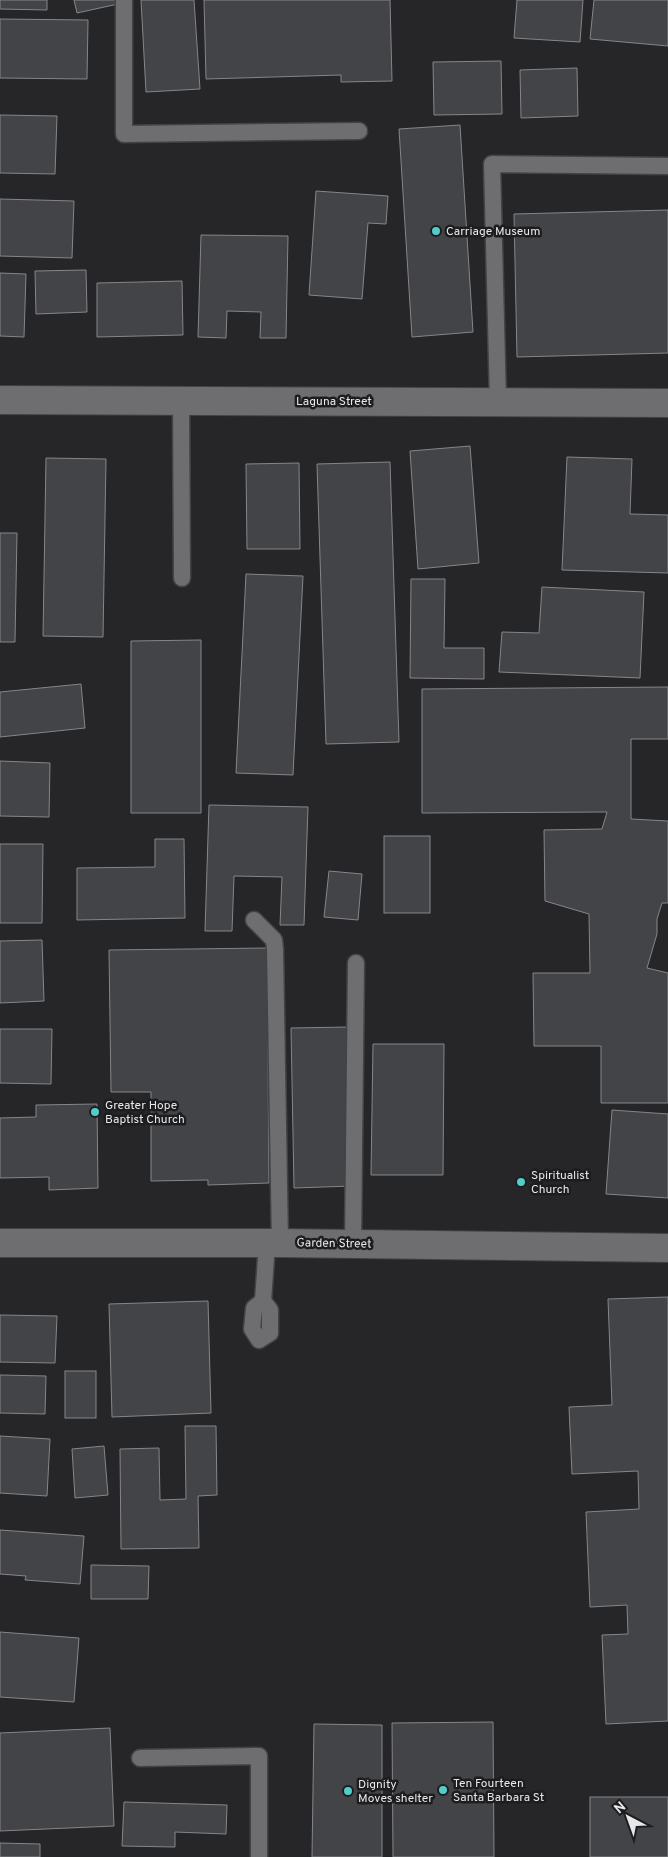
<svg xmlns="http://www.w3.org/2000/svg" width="668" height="1857" font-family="Overpass,sans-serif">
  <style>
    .building { fill: #434447; stroke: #85868a }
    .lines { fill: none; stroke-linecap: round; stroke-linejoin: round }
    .service-casing { stroke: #434345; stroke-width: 19 }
    .minor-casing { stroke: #434345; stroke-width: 30 }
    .secondary-casing { stroke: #434345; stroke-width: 30 }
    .service { stroke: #6e6e71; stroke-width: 16 }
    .minor { stroke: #6e6e71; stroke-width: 28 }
    .secondary { stroke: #6e6e71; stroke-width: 28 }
    .poi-dot { fill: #53cdc9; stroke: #1d1c1f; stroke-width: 2 }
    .labels { text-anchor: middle; stroke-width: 5; stroke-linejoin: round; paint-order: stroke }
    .poi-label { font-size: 12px; fill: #e8e8ea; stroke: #1d1c1f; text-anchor: start }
    .street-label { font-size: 12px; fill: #e8e8ea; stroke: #1d1c1f }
  </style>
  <rect width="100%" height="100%" fill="#262629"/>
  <!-- building -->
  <g class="building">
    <path d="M 0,0 L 47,0 L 47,10 L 0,9 Z"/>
    <path d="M 74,0 L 117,0 L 118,4 L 77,13 Z"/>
    <path d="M 141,0 L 194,0 L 200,89 L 146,92 Z"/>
    <path d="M 204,0 L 390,0 L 392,81 L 341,82 L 341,75 L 206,79 Z"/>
    <path d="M 517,0 L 583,0 L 580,42 L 514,38 Z"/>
    <path d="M 594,0 L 668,0 L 668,46 L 590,39 Z"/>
    <path d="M 0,19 L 88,20 L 87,79 L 0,78 Z"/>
    <path d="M 501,61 L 502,114 L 434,115 L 433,62 Z"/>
    <path d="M 577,68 L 578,116 L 521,118 L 520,70 Z"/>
    <path d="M 0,115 L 57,116 L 55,174 L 0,173 Z"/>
    <path d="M 460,125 L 473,332 L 412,337 L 399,129 Z"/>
    <path d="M 316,191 L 388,196 L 386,224 L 368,223 L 362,299 L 309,295 Z"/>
    <path d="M 0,199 L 74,201 L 72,258 L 0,256 Z"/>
    <path d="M 668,210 L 668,353 L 517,357 L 514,214 Z"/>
    <path d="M 201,235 L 288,236 L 286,338 L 260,338 L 261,312 L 227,311 L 226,338 L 198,337 Z"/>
    <path d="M 86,270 L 87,312 L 36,314 L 35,271 Z"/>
    <path d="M 0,273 L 26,274 L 24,337 L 0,336 Z"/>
    <path d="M 182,281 L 183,335 L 97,337 L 97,283 Z"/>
    <path d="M 470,446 L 479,563 L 418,569 L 410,451 Z"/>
    <path d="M 567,457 L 632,459 L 630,514 L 668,515 L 668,573 L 562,570 Z"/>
    <path d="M 46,458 L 106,459 L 103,637 L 43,636 Z"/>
    <path d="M 390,462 L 399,742 L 326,744 L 317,464 Z"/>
    <path d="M 299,463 L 300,549 L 247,549 L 246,464 Z"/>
    <path d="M 0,533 L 17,533 L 15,642 L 0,642 Z"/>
    <path d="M 246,574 L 303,576 L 293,775 L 236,773 Z"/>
    <path d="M 411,579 L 445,579 L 444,648 L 484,648 L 484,679 L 410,678 Z"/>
    <path d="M 542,587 L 644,592 L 640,678 L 499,672 L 502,632 L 539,633 Z"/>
    <path d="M 201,640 L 201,813 L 131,813 L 131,641 Z"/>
    <path d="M 81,684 L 85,728 L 0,737 L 0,692 Z"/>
    <path d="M 668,687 L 668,739 L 631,739 L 631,819 L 668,821 L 668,903 L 662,903 L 657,919 L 657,934 L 647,968 L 668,973 L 668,1103 L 601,1103 L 601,1046 L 534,1046 L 533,973 L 590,973 L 589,914 L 545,901 L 544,830 L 602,829 L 607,812 L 422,813 L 422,689 Z"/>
    <path d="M 0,761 L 50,763 L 49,817 L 0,816 Z"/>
    <path d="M 209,805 L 308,807 L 304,925 L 280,925 L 282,877 L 234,876 L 232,931 L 205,931 Z"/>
    <rect x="384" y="836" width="46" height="77"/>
    <path d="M 155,839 L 184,839 L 185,918 L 77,920 L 77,868 L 155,867 Z"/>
    <path d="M 0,844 L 43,844 L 42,923 L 0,923 Z"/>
    <path d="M 329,871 L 362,874 L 358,920 L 324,917 Z"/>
    <path d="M 42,940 L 44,1001 L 0,1003 L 0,941 Z"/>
    <path d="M 267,948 L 269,1183 L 208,1185 L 208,1180 L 151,1181 L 151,1092 L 111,1092 L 109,950 Z"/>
    <path d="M 348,1027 L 352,1186 L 294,1188 L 291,1028 Z"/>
    <path d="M 0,1029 L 52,1029 L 51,1084 L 0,1083 Z"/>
    <path d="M 373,1044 L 444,1044 L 443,1175 L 371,1175 Z"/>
    <path d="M 97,1104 L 98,1188 L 49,1190 L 49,1177 L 0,1178 L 0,1118 L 36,1117 L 36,1105 Z"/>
    <path d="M 612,1110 L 668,1114 L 668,1198 L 606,1194 Z"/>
    <path d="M 668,1297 L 668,1721 L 606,1724 L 602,1635 L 628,1634 L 627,1605 L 590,1607 L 586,1512 L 639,1509 L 638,1471 L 572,1474 L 569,1407 L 612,1405 L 608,1299 Z"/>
    <path d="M 208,1301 L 211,1413 L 112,1417 L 109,1304 Z"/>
    <path d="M 0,1315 L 57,1316 L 55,1363 L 0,1362 Z"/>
    <rect x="65" y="1371" width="31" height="47"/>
    <path d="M 0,1375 L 46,1376 L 45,1414 L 0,1413 Z"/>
    <path d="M 185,1426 L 216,1426 L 217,1495 L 198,1496 L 199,1548 L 121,1549 L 120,1449 L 159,1448 L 160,1500 L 186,1499 Z"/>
    <path d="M 0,1436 L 50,1439 L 47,1496 L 0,1493 Z"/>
    <path d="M 104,1446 L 108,1495 L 75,1498 L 72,1449 Z"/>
    <path d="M 0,1530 L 84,1536 L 80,1584 L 25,1580 L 26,1576 L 0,1574 Z"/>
    <path d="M 91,1565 L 149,1566 L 148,1599 L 91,1599 Z"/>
    <path d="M 0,1632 L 79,1638 L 74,1702 L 0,1697 Z"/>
    <path d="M 493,1722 L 494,1857 L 393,1857 L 392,1723 Z"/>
    <path d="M 314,1724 L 382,1725 L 382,1857 L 312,1857 Z"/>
    <path d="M 110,1728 L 114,1826 L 0,1831 L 0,1733 Z"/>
    <rect x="590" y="1797" width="78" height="60"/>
    <path d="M 124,1802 L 227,1805 L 226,1834 L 175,1832 L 175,1847 L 122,1846 Z"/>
    <path d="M 0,1843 L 40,1844 L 40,1857 L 0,1857 Z"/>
  </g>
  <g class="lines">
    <defs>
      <g id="service">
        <path d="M 124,0 L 124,134 L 359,131"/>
        <path d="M 181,400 L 182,578"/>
        <path d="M 498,402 L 492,164 L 668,166"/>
        <path d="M 254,920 L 274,940 L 275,949 L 280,1243"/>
        <path d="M 353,1244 L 356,963"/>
        <path d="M 263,1301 L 270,1310 L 270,1333 L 259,1340 L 252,1329 L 254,1308 Z"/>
        <path d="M 263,1301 L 267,1243"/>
        <path d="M 140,1758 L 259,1756 L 259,1857"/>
      </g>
      <path id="minor" d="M 0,400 L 668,403"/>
      <path id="secondary" d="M 0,1243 L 280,1243 L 668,1248"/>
    </defs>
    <!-- service casing -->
    <use href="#service" class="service-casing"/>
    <!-- minor casing -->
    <use href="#minor" class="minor-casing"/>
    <!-- secondary casing -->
    <use href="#secondary" class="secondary-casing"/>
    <!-- service -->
    <use href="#service" class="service"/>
    <!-- minor -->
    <use href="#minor" class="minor"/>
    <!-- secondary -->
    <use href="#secondary" class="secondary"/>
  </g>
  <!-- markers -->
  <g class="poi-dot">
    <circle cx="436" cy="231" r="5"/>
    <circle cx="95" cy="1112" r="5"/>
    <circle cx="521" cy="1182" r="5"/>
    <circle cx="443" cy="1790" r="5"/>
    <circle cx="348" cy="1791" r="5"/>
  </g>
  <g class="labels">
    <!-- poi labels -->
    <g class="poi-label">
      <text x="446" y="235">Carriage Museum</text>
      <text x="105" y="1109">Greater Hope<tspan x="105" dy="14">Baptist Church</tspan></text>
      <text x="531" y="1179">Spiritualist<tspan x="531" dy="14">Church</tspan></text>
      <text x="453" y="1787">Ten Fourteen<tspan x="453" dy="14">Santa Barbara St</tspan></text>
      <text x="358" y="1788">Dignity<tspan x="358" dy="14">Moves shelter</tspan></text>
    </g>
    <!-- street labels -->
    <g class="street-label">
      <text x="334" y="405">Laguna Street</text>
      <text transform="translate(334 1243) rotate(1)" y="4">Garden Street</text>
    </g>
  </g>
  <!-- north arrow -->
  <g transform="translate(628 1817) rotate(319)" stroke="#1d1c1f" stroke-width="4" paint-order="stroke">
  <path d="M0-4L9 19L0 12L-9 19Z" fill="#e8e8ea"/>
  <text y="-8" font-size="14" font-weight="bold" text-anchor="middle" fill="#e8e8ea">N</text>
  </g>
</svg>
